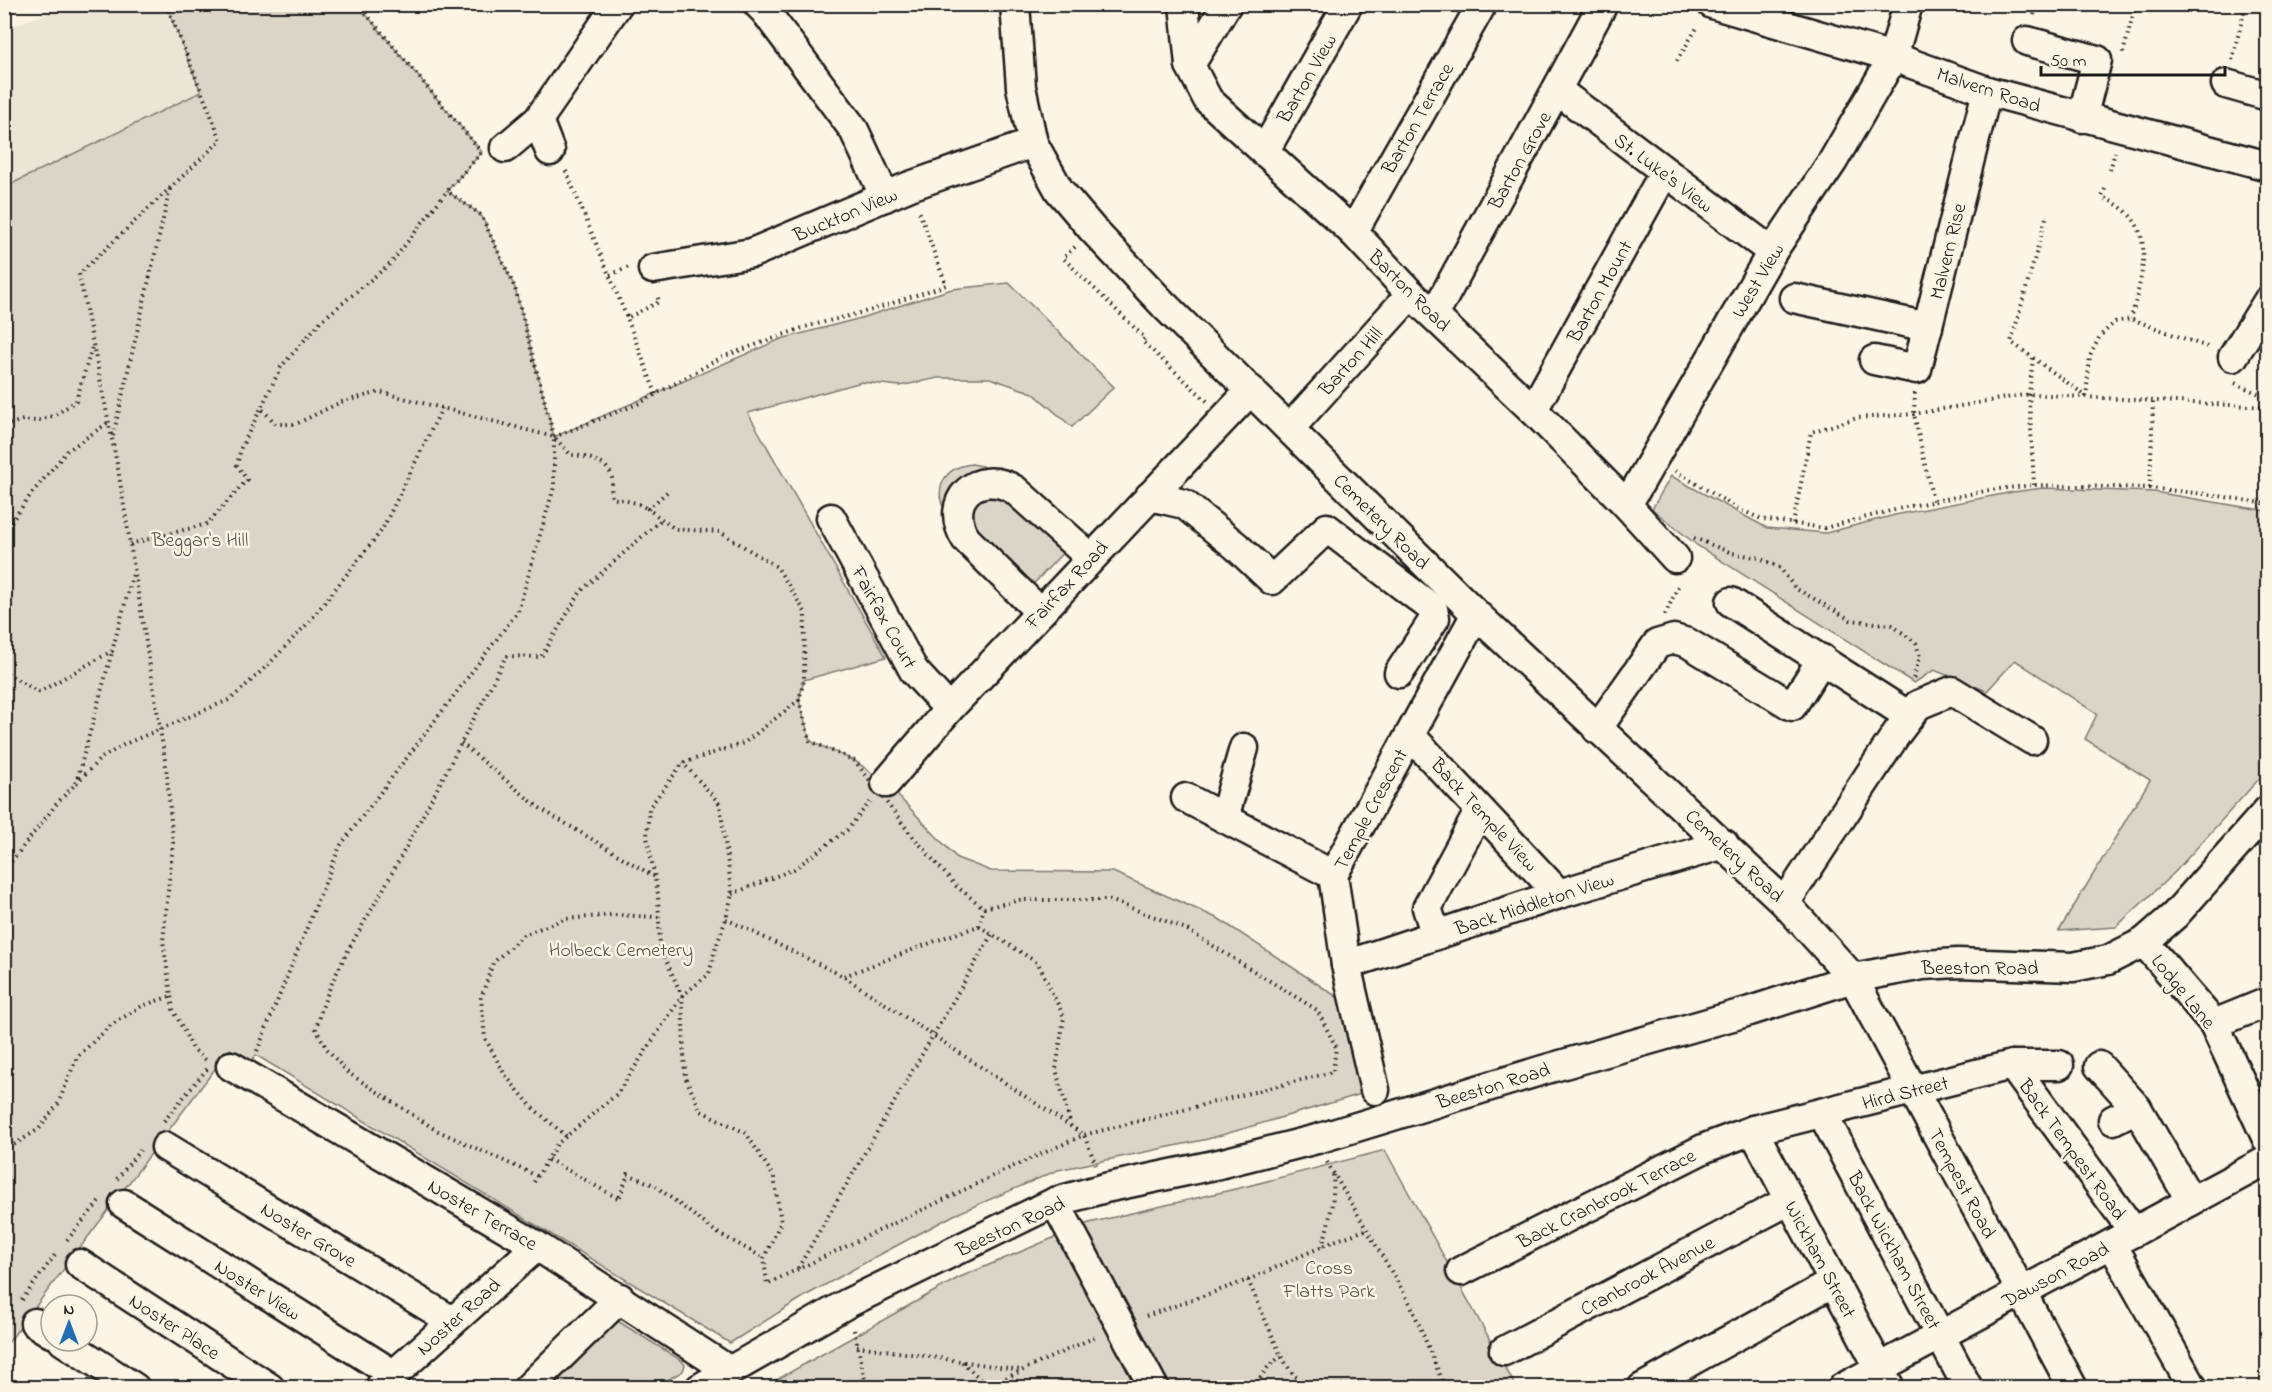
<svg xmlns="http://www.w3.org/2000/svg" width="2272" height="1392" font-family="'Indie Flower',sans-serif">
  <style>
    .built { fill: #ebe5d6 }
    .green { fill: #dbd5c8; stroke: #7c7872; stroke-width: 1.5 }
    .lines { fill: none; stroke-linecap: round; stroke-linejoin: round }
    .minor-casing { stroke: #1c1c1c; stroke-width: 33 }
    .path { stroke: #1c1c1c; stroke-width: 4; stroke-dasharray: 1.5 4.5; stroke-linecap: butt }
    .minor { stroke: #fcf5e5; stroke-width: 28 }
    .labels { text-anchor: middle; stroke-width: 5; stroke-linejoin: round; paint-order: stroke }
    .street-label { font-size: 20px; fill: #1c1c1c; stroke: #fcf5e5 }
    .park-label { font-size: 20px; fill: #555450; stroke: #fcf5e5 }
  </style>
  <rect width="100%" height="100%" fill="#fcf5e5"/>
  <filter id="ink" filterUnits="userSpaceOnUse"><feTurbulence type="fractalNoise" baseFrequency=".0167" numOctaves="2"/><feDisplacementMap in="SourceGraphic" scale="12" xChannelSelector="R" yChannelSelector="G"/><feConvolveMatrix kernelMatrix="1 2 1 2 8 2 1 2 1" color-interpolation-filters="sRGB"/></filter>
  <g filter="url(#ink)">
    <!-- built -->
    <path class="built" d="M 69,5 L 166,5 L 201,92 L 5,187 L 5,29 Z"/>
    <!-- green -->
    <g class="green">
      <path d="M 166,5 L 358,5 L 482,152 L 447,191 L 481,215 L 515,288 L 554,437 L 781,339 L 861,318 L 952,289 L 1009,283 L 1114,387 L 1072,427 L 1033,393 L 990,378 L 938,378 L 900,386 L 862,382 L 748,413 L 886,657 L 804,680 L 799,700 L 810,741 L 855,761 L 886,783 L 957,858 L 991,871 L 1113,872 L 1219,919 L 1357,1010 L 1375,1090 L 1208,1139 L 1058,1170 L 954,1215 L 881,1254 L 805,1296 L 730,1343 L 256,1055 L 251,1062 L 230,1049 L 5,1347 L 5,187 L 201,92 Z"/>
      <path d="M 972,464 L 982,466 L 991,471 L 1070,545 L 1026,592 L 947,515 C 932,490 943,467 972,464 Z"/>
      <path d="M 1671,476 L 1767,528 L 1826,533 L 1895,515 L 2013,492 L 2043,488 L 2154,492 L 2267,511 L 2267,770 L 2175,872 L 2116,927 L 2059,931 L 2150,780 L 2085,739 L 2097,714 L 2015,660 L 1987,691 L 1934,670 L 1914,683 L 1698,546 L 1652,509 Z"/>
      <path d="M 1385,1150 L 1516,1387 L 762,1388 L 958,1278 L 1089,1223 L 1248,1186 Z"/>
      <path d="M 613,1318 L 682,1361 L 685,1365 L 683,1371 L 656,1387 L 539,1388 Z"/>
    </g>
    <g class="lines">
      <defs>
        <g id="minor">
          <path d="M 758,4 L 765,11 L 854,130 L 885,197"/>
          <path d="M 1015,4 L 1021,87 L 1033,143 L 1059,190 L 1093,230 L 1164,305 L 1476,614 L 1785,903 L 1853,978 L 2073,1388"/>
          <path d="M 1184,4 L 1190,65 L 1208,100 L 1353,232 L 1411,294 L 1533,410 L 1627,505 L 1675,558"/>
          <path d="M 1712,4 L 1893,57 L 1987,91 L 2268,166"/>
          <path d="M 2027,41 L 2097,60 L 2082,118"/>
          <path d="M 1190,65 L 1227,4"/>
          <path d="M 2226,84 L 2268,96"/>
          <path d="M 1557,90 L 1772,252"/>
          <path d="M 538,120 L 550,151"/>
          <path d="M 505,148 L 538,120 L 618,4"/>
          <path d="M 1264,152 L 1348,4"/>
          <path d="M 1353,232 L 1482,4"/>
          <path d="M 653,269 L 752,253 L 910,186 L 1033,143"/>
          <path d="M 1794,298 L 1928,327"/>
          <path d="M 1434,315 L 1603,4"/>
          <path d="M 2233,357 L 2268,301"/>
          <path d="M 1874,360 L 1917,369 L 1987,91"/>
          <path d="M 1533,410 L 1664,173"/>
          <path d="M 1290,428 L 1411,294"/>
          <path d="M 1150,496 L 1184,504 L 1236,546 L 1272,580 L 1327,528 L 1433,609 L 1435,618 L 1399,673"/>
          <path d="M 1627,505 L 1772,252 L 1833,161 L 1893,57 L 1908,4"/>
          <path d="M 831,518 L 914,671 L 949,709"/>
          <path d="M 1731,602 L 1909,716"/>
          <path d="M 1040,612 L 966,539 C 942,501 977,467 1015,490 L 1091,558"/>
          <path d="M 1597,729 L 1657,644 L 1674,639 L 1688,643 L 1792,706 L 1822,659"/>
          <path d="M 1410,735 L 1559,894"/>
          <path d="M 886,783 L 949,709 L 1251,390"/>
          <path d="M 1186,798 L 1333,875"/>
          <path d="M 1224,818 L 1244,748"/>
          <path d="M 1785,903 L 1897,733 L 1918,705 L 1952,691 L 2032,740"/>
          <path d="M 1436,935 L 1427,908 L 1480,810"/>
          <path d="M 2144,942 L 2214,1024 L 2268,1141"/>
          <path d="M 1346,965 L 1559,894 L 1724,844"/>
          <path d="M 2214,1024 L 2268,1002"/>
          <path d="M 2012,1065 L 2134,1232"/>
          <path d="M 231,1066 L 537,1246 L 730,1371"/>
          <path d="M 2099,1066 L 2137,1108 L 2191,1201"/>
          <path d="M 1375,1090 L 1346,965 L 1333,875 L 1476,614"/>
          <path d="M 1822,1113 L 1968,1388"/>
          <path d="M 2113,1120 L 2137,1108"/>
          <path d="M 1753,1130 L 1890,1388"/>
          <path d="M 166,1147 L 452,1321"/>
          <path d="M 1055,1202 L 1154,1388"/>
          <path d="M 124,1204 L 393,1374"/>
          <path d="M 2112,1244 L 2193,1388"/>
          <path d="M 80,1264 L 270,1388"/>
          <path d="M 1461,1271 L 1705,1148 L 1753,1130 L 2012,1065 L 2059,1065"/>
          <path d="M 35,1323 L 51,1333"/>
          <path d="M 63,1341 L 135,1388"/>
          <path d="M 1504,1351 L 1790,1200"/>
          <path d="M 381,1386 L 537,1246"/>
          <path d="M 528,1388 L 620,1298"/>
          <path d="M 700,1388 L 848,1303 L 1055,1202 L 1105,1188 L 1219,1164 L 1317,1139 L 1543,1070 L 1750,1011 L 1853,978 L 1923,965 L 1958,963 L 2073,967 L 2108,960 L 2144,942 L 2175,915 L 2268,810"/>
          <path d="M 1642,1388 L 1834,1282"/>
          <path d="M 1842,1388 L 2268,1160"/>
        </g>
      </defs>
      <!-- minor casing -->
      <use href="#minor" class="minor-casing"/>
      <!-- path -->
      <g class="path">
        <path d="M 166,4 L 221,140 L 79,274 L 118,469 L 166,766 L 173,843 L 163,941 L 173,1009 L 193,1049 L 207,1061"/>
        <path d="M 358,4 L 479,149"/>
        <path d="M 2034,15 L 2037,4"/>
        <path d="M 2123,53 L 2136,4"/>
        <path d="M 2232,60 L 2245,8"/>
        <path d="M 1677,61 L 1698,26"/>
        <path d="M 481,153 L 447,191 L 391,263 L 321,321 L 281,367 L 261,408 L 276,424 L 296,424 L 341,402 L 380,392 L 554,437 L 571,455 C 585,456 609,461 612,478 C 613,484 610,489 612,498 L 637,503 L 648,509"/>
        <path d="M 2110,170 L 2115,152"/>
        <path d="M 566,171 L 627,318"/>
        <path d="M 2105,189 L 2102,197 C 2161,221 2143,271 2131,319"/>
        <path d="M 2046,218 L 2011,342 L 2086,396"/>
        <path d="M 1075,247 L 1063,258 L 1145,338 L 1142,341 L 1207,401"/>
        <path d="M 610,275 L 629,267"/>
        <path d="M 2033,358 L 2029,394 L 2034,485"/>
        <path d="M 2235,383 L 2268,398"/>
        <path d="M 1915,393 L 1914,414 L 1933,501"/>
        <path d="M 656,394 L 627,318 L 659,302 L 657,294"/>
        <path d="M 2086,397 L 2090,356 L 2100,336 L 2115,322 L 2131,319 L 2210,348"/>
        <path d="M 4,426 L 23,420 L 37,421 L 55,415 L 76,401 L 92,347"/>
        <path d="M 113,436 L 170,189"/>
        <path d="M 554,437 L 640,403 L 722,357 L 805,327 L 872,310 L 946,285 L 919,211"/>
        <path d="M 1675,471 L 1737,508 L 1761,519 L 1824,528 L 1906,507 L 1990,490 L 2034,485 L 2150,488 L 2213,495 L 2268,504"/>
        <path d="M 2150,488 L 2153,401"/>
        <path d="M 667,492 L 648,509 L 675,529 L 720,532 L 777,567 L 805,612 L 804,680 L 799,700"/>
        <path d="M 1793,524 L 1811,432 L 1857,418 L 1914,414 L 2029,394 L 2268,407"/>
        <path d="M 4,532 L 32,493 L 67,451 L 109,422"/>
        <path d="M 1694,538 L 1732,553 L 1760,558 L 1780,568 L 1795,588 L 1851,620 L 1892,625 L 1916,643 L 1920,657 L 1913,679"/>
        <path d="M 130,544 L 207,524 L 247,480 L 237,465 L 241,448 L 261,408"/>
        <path d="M 1665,615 L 1679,584"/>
        <path d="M 4,668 L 8,674 L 39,692 L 112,651 L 133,574"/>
        <path d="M 799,700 L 810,741 L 855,761 L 909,832 L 956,886 L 984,908 L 1020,900 L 1110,900 L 1184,928 L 1317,1010 L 1336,1047 L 1333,1072 L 1084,1135 L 1012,1167 L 767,1284 L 764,1258 L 781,1222 L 774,1177 L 746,1133 L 701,1111 L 685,1077 L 682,996 L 660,947 L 658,894 L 647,837 L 649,808 L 683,763 L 744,743 Z"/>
        <path d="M 461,743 L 538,807 L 655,877"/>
        <path d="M 76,783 L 112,652"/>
        <path d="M 4,871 L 58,802 L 100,759 L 125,744 L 231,699 L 267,666 L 309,622 L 382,530 L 442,408"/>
        <path d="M 732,894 L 794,869 L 847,830 L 870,802"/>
        <path d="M 726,919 L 843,976 L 1084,1135 L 1096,1165"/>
        <path d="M 979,926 L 984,908"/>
        <path d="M 844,976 L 946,937 L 979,926 L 1038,963 L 1064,1017 L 1056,1069 L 1071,1126"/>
        <path d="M 257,1051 L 340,846 L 518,611 L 554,487 L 554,437 L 515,288 L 481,215 L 447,191"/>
        <path d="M 164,1121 L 207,1069"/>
        <path d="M 566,1136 L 533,1108 L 505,1075 L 485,1038 L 481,998 L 493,963 L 523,935 L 564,919 L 613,915 L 659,917"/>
        <path d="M 4,1151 L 39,1129 L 58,1104 L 77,1057 L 111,1025 L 142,1006 L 171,996"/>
        <path d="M 548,1159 L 619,1199 L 628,1174 L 654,1185 L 716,1232 L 764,1258"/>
        <path d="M 1327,1162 L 1411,1305 L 1445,1388"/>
        <path d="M 537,1176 L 436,1130 L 347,1072 L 327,1049 L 316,1029 C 328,978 360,931 385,886 C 426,810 467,733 506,656 L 541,657 L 581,591 L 662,519"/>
        <path d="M 117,1179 L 140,1150"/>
        <path d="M 534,1182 L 557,1144 L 617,1094 L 682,996 L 709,974 L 715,950 L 726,919 L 732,894 L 720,804 L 683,763"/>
        <path d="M 67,1240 L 99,1202"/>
        <path d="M 1322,1247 C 1329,1223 1335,1199 1333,1173"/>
        <path d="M 798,1268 L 992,934"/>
        <path d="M 1248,1280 L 1281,1356 L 1294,1376 L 1311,1385 L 1382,1385 L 1425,1388"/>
        <path d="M 22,1300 L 55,1255"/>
        <path d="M 1146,1316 L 1248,1280 L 1334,1241 L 1368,1229"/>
        <path d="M 854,1330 L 867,1388"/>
        <path d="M 857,1346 L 1020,1370"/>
        <path d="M 962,1362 L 990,1388"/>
        <path d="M 984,1388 L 1097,1336"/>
        <path d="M 1253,1388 L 1268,1367 L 1281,1356"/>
      </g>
      <!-- minor -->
      <use href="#minor" class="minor"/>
    </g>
  </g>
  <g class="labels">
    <!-- street labels -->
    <g class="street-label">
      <text transform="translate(1306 78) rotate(-60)" y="7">Barton View</text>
      <text transform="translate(1989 89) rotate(18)" y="7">Malvern Road</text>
      <text transform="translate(1417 118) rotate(-60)" y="7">Barton Terrace</text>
      <text transform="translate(1519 160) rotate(-61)" y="7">Barton Grove</text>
      <text transform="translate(1664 172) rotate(37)" y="7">St. Luke's View</text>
      <text transform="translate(845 214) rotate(-23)" y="7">Buckton View</text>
      <text transform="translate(1947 251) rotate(-76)" y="7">Malvern Rise</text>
      <text transform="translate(1757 280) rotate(-59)" y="7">West View</text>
      <text transform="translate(1410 290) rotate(45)" y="7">Barton Road</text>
      <text transform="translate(1599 291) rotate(-61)" y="7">Barton Mount</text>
      <text transform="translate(1350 361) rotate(-48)" y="7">Barton Hill</text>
      <text transform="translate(1382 521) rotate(45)" y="7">Cemetery Road</text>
      <text transform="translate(1066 584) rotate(-47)" y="7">Fairfax Road</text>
      <text transform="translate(885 617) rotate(61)" y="7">Fairfax Court</text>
      <text transform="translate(1370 809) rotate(-62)" y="7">Temple Crescent</text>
      <text transform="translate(1485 814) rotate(47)" y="7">Back Temple View</text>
      <text transform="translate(1735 855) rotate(43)" y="7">Cemetery Road</text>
      <text transform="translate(1534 903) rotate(-18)" y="7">Back Middleton View</text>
      <text x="1980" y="974">Beeston Road</text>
      <text transform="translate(2184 991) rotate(51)" y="7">Lodge Lane</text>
      <text transform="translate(1493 1085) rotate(-17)" y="7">Beeston Road</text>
      <text transform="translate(1905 1092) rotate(-14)" y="7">Hird Street</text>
      <text transform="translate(2073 1149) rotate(54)" y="7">Back Tempest Road</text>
      <text transform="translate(1963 1183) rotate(62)" y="7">Tempest Road</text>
      <text transform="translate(1606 1198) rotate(-27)" y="7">Back Cranbrook Terrace</text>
      <text transform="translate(483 1214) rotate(30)" y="7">Noster Terrace</text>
      <text transform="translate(1010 1226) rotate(-25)" y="7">Beeston Road</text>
      <text transform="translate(309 1234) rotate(31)" y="7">Noster Grove</text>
      <text transform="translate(1895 1250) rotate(62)" y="7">Back Wickham Street</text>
      <text transform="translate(1821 1259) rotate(62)" y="7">Wickham Street</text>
      <text transform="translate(2055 1274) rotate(-28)" y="7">Dawson Road</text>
      <text transform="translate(1647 1275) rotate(-28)" y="7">Cranbrook Avenue</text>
      <text transform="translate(258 1289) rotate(32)" y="7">Noster View</text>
      <text transform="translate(458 1316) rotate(-42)" y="7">Noster Road</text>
      <text transform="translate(175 1326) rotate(33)" y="7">Noster Place</text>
    </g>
    <!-- park labels -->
    <g class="park-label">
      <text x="200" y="546">Beggar's Hill</text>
      <text x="621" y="956">Holbeck Cemetery</text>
      <text x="1329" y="1274">Cross<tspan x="1329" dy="23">Flatts Park</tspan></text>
    </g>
  </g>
  <!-- margin -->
  <rect width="2272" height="1392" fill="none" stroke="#fcf5e5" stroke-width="24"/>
  <rect x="12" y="12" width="2248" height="1368" fill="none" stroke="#1c1c1c" stroke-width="2" filter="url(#ink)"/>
  <!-- north arrow -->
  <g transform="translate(69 1323)"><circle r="28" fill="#fcf5e5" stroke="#a29e95" stroke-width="1.5"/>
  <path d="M0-4.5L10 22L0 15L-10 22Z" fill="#1f6fb2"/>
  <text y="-9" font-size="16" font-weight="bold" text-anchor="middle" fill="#1c1c1c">N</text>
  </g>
  <!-- scale -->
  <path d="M2041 66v9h184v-9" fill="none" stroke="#1c1c1c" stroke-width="3"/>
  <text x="2050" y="66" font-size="18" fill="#1c1c1c" stroke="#fcf5e5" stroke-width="4.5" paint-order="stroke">50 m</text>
</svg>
